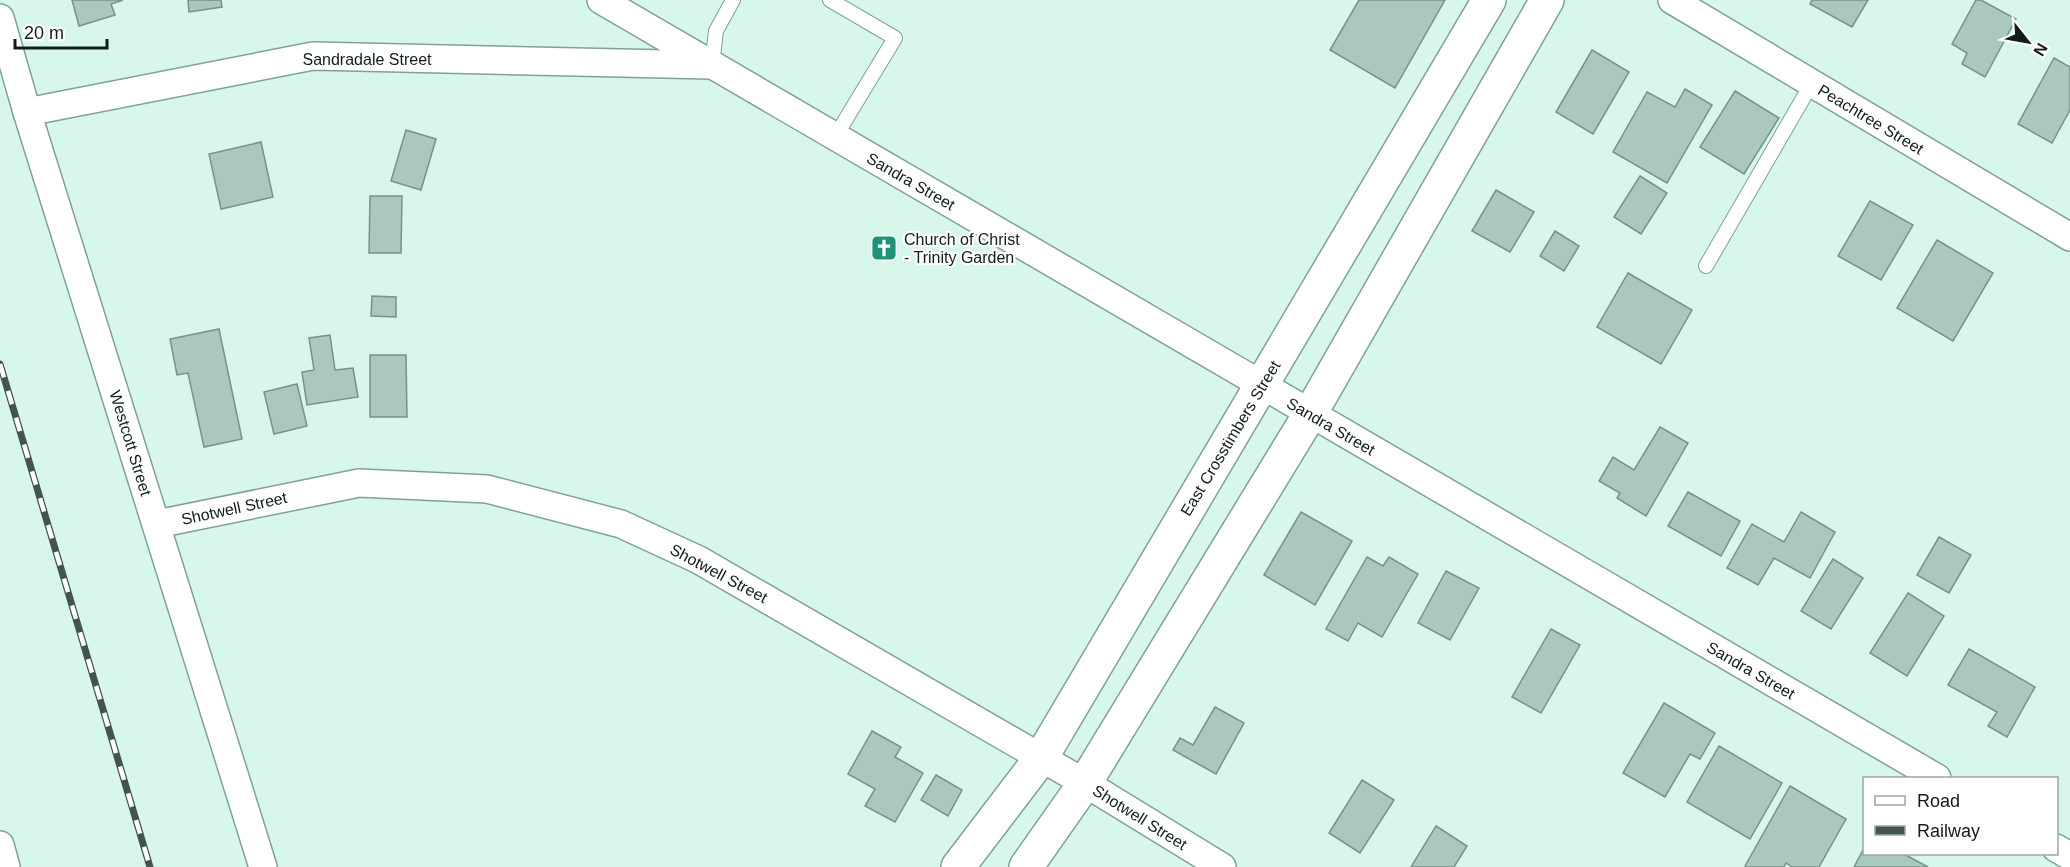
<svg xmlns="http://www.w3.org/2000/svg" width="2070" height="867" font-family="Arial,sans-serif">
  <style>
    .building { fill: #a9c9bd; stroke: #759489; stroke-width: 1.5 }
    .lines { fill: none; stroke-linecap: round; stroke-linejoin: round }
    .service-casing { stroke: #82a196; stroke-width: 16 }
    .minor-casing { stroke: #82a196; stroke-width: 30 }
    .secondary-casing { stroke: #82a196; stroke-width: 36 }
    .service { stroke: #fff; stroke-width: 14 }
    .minor { stroke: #fff; stroke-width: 27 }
    .secondary { stroke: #fff; stroke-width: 33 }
    .rail-casing { stroke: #42544d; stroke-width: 7 }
    .rail { stroke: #fff; stroke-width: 4.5; stroke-dasharray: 14; stroke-linecap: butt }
    .labels { text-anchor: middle; stroke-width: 4.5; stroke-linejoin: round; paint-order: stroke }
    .street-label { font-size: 16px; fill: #101d18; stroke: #fff }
    .poi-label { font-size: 16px; fill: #101d18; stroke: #fff; text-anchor: start }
  </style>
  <rect width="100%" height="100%" fill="#d6f7ea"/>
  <!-- building -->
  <g class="building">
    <path d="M 72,0 L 123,0 L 111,4 L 115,15 L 79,26 Z"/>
    <path d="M 188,0 L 221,0 L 222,7 L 189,12 Z"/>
    <path d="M 1359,0 L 1445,0 L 1395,88 L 1330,50 Z"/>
    <path d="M 1812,0 L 1868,0 L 1852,27 L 1810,4 Z"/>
    <path d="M 1976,0 L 1981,0 L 2016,19 L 1985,77 L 1962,64 L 1967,53 L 1952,44 Z"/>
    <path d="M 1592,50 L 1629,72 L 1593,134 L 1556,112 Z"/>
    <path d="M 2054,58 L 2070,67 L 2070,110 L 2052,143 L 2018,124 Z"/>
    <path d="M 1685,89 L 1712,105 L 1667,183 L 1613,152 L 1647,92 L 1675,107 Z"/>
    <path d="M 1735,91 L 1779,118 L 1744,174 L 1700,147 Z"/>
    <path d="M 406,130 L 436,139 L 421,190 L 391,181 Z"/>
    <path d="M 261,142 L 273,197 L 221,209 L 209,154 Z"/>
    <path d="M 1640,176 L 1667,193 L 1641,234 L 1614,217 Z"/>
    <path d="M 1496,190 L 1534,212 L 1510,252 L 1472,231 Z"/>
    <path d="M 370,196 L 402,196 L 401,253 L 369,253 Z"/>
    <path d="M 1870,201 L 1913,225 L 1881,280 L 1838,256 Z"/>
    <path d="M 1555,231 L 1579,246 L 1564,271 L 1540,256 Z"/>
    <path d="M 1937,240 L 1993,273 L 1953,341 L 1897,308 Z"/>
    <path d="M 1628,273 L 1692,310 L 1661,364 L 1597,327 Z"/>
    <path d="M 372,296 L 396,297 L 396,317 L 371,316 Z"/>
    <path d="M 219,329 L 242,439 L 204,447 L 188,373 L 177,375 L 170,339 Z"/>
    <path d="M 330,335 L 335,370 L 353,368 L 358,397 L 307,405 L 302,372 L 314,370 L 309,338 Z"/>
    <path d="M 370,355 L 406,355 L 407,417 L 370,417 Z"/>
    <path d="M 297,384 L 307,426 L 274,434 L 264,392 Z"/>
    <path d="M 1660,427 L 1688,443 L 1646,516 L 1617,498 L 1620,493 L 1599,481 L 1613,457 L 1634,470 Z"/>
    <path d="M 1688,492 L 1740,521 L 1721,556 L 1668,526 Z"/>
    <path d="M 1301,512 L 1352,541 L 1315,605 L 1264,575 Z"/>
    <path d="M 1801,512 L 1835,532 L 1810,578 L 1774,558 L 1758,585 L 1727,568 L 1752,524 L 1784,542 Z"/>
    <path d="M 1939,537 L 1971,555 L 1949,593 L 1917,575 Z"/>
    <path d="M 1367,557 L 1383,566 L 1389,557 L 1418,574 L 1382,637 L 1358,623 L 1348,641 L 1326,629 Z"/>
    <path d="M 1833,559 L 1863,578 L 1831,629 L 1801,611 Z"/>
    <path d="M 1446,571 L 1479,588 L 1450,640 L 1418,623 Z"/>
    <path d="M 1908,593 L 1944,616 L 1907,676 L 1870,653 Z"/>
    <path d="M 1551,629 L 1580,645 L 1541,713 L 1512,697 Z"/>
    <path d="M 1969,649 L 2035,687 L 2007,737 L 1988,726 L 1997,712 L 1948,685 Z"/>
    <path d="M 1664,703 L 1715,733 L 1700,759 L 1690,754 L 1665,797 L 1623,773 Z"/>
    <path d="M 1215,707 L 1244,723 L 1216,774 L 1173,750 L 1180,738 L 1193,745 Z"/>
    <path d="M 872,731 L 901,747 L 895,757 L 923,773 L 895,822 L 865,806 L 875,789 L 848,774 Z"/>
    <path d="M 1719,746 L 1782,783 L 1750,839 L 1687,802 Z"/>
    <path d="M 936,775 L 962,790 L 948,816 L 921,800 Z"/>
    <path d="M 1362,780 L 1394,800 L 1360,853 L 1329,833 Z"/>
    <path d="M 1790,786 L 1846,819 L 1819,867 L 1792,867 L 1786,863 L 1784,867 L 1746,867 L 1745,866 Z"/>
    <path d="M 1436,826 L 1467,846 L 1454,867 L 1411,867 Z"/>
    <path d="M 1864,848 L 1864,854 L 1904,854 L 1928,867 L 1854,867 Z"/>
  </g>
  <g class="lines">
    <defs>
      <g id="service">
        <path d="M 830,0 L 895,38 L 835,137"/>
        <path d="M 712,65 L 716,31 L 733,0"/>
        <path d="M 1706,266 L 1812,83"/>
      </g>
      <g id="minor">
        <path d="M 601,0 L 1937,778"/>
        <path d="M 1672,0 L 2070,237"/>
        <path d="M 0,18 L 27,112 L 263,867"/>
        <path d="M 27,112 L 313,56 L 711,65"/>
        <path d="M 157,524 L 359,483 L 487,489 L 621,524 L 699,560 L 1085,783 L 1222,867"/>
        <path d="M 0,845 L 6,867"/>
        <path d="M 2056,848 L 2070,856"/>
      </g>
      <g id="secondary">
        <path d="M 958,867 L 1041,758 L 1489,0"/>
        <path d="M 1026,867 L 1085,783 L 1310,414 L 1547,0"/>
      </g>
    </defs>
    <!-- service casing -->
    <use href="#service" class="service-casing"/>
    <!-- minor casing -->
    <use href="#minor" class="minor-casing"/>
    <!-- secondary casing -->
    <use href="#secondary" class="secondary-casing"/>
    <!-- service -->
    <use href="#service" class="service"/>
    <!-- minor -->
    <use href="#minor" class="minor"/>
    <!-- secondary -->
    <use href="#secondary" class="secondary"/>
    <defs>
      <path id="rail" d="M 0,364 L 150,867"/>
    </defs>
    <!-- rail casing -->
    <use href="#rail" class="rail-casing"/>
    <!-- rail -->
    <use href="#rail" class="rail"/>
  </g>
  <!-- icons -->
  <defs>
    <symbol id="church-square" viewBox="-11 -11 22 22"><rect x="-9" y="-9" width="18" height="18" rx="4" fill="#1e9275" stroke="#fff"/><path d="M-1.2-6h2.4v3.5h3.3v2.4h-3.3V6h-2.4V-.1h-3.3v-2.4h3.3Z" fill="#fff"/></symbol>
  </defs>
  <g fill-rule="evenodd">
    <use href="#church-square" x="869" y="233" width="30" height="30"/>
  </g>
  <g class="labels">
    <!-- street labels -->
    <g class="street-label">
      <text x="367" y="65">Sandradale Street</text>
      <text transform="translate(1871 119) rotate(31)" y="6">Peachtree Street</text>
      <text transform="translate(911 181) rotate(30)" y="6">Sandra Street</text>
      <text transform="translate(1331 426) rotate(30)" y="6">Sandra Street</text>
      <text transform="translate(1230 438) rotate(-59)" y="6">East Crosstimbers Street</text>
      <text transform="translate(131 443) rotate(73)" y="6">Westcott Street</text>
      <text transform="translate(234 508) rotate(-12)" y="6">Shotwell Street</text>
      <text transform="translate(719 573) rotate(28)" y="6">Shotwell Street</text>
      <text transform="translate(1751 670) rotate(30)" y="6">Sandra Street</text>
      <text transform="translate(1140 817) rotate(32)" y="6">Shotwell Street</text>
    </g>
    <!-- poi labels -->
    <g class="poi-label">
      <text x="904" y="245">Church of Christ<tspan x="904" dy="18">- Trinity Garden</tspan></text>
    </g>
  </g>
  <!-- legend -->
  <rect x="1863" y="777" width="195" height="78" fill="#ffffff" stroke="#9fa5a3" stroke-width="1.5"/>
  <rect x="1875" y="796" width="30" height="9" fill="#ffffff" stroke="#9fa5a3" stroke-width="1.5"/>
  <text x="1917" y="807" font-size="18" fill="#101d18">Road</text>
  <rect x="1875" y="826" width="30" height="9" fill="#42544d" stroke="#9fa5a3" stroke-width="1.5"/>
  <text x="1917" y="837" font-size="18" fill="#101d18">Railway</text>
  <!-- north arrow -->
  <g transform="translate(2028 42) rotate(121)" stroke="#ffffff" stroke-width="4.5" paint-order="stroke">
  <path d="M0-4.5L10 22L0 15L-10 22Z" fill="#101d18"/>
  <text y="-9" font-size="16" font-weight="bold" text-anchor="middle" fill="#101d18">N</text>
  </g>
  <!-- scale -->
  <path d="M15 39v9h92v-9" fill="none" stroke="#101d18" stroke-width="3"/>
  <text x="24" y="39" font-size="18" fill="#101d18" stroke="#ffffff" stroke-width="4.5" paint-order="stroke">20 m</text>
</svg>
